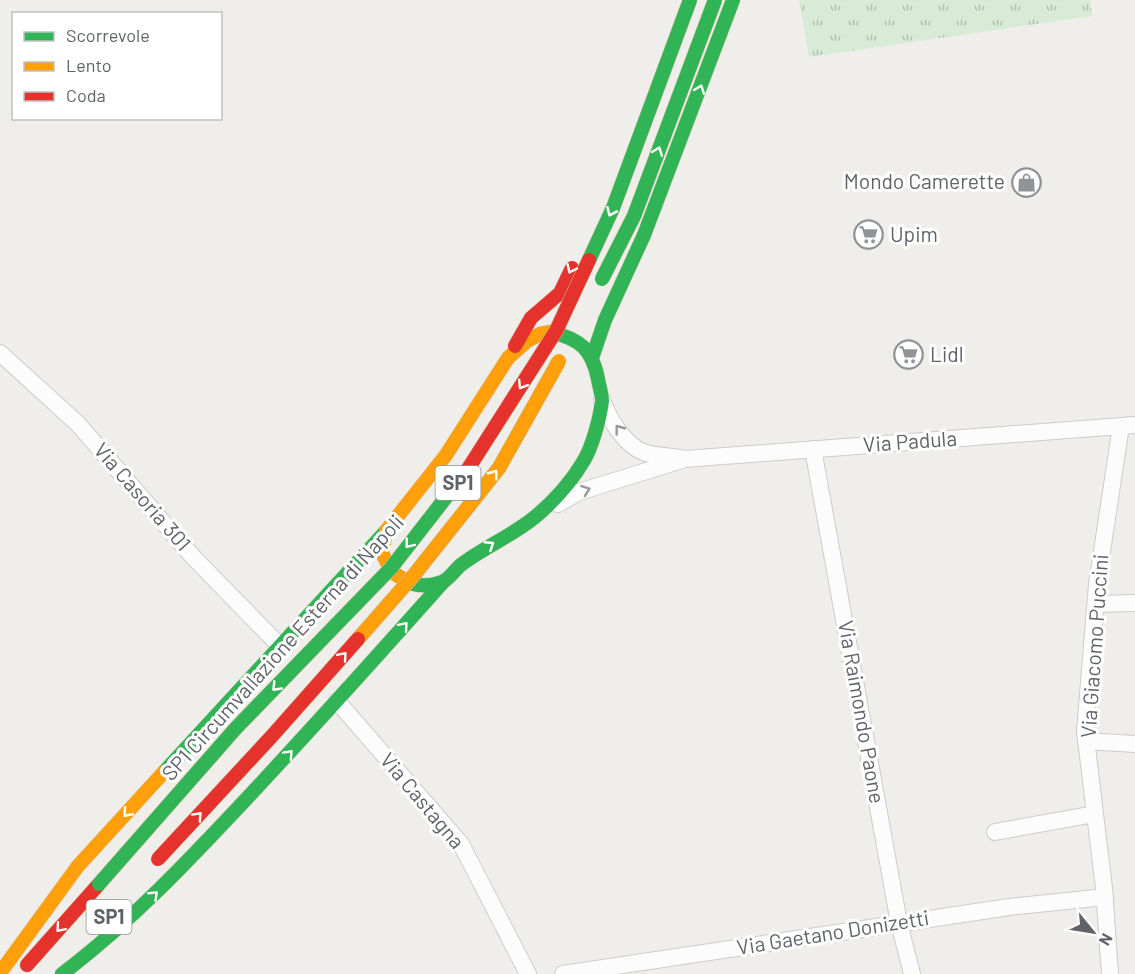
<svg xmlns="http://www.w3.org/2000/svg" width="1135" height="974" font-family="Barlow,sans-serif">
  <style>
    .park { fill: url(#park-tufts) }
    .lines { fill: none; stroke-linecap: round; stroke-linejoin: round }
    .street-casing { stroke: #cbcccc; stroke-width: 18 }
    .fast-casing { stroke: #d7ceb8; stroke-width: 15 }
    .slow-casing { stroke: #d7ceb8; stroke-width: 15 }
    .jam-casing { stroke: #d7ceb8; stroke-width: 15 }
    .street { stroke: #fdfcfc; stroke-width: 16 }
    .fast { stroke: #30b455; stroke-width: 14 }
    .slow { stroke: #ff9f0a; stroke-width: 14 }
    .jam { stroke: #e5322d; stroke-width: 14 }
    .fast-bridge-casing { stroke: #c8b996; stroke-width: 15; stroke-linecap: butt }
    .slow-bridge-casing { stroke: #c8b996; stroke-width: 15; stroke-linecap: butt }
    .jam-bridge-casing { stroke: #c8b996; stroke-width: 15; stroke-linecap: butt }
    .fast-bridge { stroke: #30b455; stroke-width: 14 }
    .slow-bridge { stroke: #ff9f0a; stroke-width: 14 }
    .jam-bridge { stroke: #e5322d; stroke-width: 14 }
    .oneway { stroke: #fff }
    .oneway2 { stroke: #96999c }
    .labels { text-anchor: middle; stroke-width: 6; stroke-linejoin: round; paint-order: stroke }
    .shield { fill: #fff; stroke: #8f9295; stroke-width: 1.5 }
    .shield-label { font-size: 20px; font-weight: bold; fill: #5f6368 }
    .poi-label { font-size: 21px; fill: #5f6368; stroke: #fff; text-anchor: start }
    .street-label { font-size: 21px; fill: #5f6368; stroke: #fff }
  </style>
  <defs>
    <pattern id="park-tufts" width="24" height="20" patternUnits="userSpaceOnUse" patternTransform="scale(1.5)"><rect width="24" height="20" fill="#d8ebd6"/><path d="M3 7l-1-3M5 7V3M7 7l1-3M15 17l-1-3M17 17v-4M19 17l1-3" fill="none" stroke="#b2c2b1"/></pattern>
  </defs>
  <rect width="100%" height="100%" fill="#efeeea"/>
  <!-- park -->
  <path class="park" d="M 799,0 L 1090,0 L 1092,16 L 809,57 Z"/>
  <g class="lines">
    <defs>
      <g id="street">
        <path d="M 0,353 L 78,424 L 194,558 L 280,646"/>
        <path d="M 602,400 C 609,419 624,444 643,452 C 654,456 669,456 681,458"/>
        <path d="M 813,449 L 899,923 L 912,974"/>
        <path d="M 558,504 L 579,492 L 685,459 L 1135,425"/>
        <path d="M 1096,604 L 1135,603"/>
        <path d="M 337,701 L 461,844 L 528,974"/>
        <path d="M 1086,741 L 1135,744"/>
        <path d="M 995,832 L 1095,814"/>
        <path d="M 563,974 L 1009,907 L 1105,897"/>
        <path d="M 1110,974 L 1104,888 L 1085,731 L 1097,584 L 1121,426"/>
      </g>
      <g id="fast">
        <path d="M 592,358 L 605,320 L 644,235 L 733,0"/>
        <path d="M 406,581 C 416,587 431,586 442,582 C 450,579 455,569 462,564 C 485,547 513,535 535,517 C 553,502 571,482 583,462 C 592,448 600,418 602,401 C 602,394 599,386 598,379 C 592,349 580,339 551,332"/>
        <path d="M 164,772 L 386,531"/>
        <path d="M 62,974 C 132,921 191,858 250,795 C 316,724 380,653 444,581"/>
      </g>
      <g id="slow">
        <path d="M 406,581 L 392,572 L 382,553 L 386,531 L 446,455 L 508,358 L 527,341 L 540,334 L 551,332"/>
        <path d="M 0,973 L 78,866 L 164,772"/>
      </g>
      <g id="jam">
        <path d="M 515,346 L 531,318 L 560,293 L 572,268"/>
        <path d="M 27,965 L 99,884"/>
      </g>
    </defs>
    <!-- street casing -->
    <use href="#street" class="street-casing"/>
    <!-- fast casing -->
    <use href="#fast" class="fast-casing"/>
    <!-- slow casing -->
    <use href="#slow" class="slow-casing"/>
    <!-- jam casing -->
    <use href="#jam" class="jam-casing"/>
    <!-- street -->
    <use href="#street" class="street"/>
    <!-- fast -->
    <use href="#fast" class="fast"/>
    <!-- slow -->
    <use href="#slow" class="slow"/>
    <!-- jam -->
    <use href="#jam" class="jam"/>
    <defs>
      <g id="fast-bridge">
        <path d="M 589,260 L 613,208 L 690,0"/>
        <path d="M 602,279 L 634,216 L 715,0"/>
        <path d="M 99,884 L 236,728 L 391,568 L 468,469"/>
      </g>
      <path id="slow-bridge" d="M 358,639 L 414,575 L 499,468 L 559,361"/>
      <g id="jam-bridge">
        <path d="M 468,469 L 556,331 L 589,260"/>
        <path d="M 158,859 L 272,736 L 358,639"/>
      </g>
    </defs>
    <!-- fast-bridge casing -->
    <use href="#fast-bridge" class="fast-bridge-casing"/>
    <!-- slow-bridge casing -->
    <use href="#slow-bridge" class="slow-bridge-casing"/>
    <!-- jam-bridge casing -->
    <use href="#jam-bridge" class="jam-bridge-casing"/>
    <!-- fast-bridge -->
    <use href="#fast-bridge" class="fast-bridge"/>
    <!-- slow-bridge -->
    <use href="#slow-bridge" class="slow-bridge"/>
    <!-- jam-bridge -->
    <use href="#jam-bridge" class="jam-bridge"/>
  </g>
  <!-- one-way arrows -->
  <defs><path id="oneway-chevron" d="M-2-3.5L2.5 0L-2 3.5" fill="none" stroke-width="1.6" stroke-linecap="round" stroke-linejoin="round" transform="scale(1.5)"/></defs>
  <g class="oneway">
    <use href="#oneway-chevron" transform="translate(700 89) rotate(-69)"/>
    <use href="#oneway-chevron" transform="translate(658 151) rotate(-69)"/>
    <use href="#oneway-chevron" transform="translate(611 212) rotate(114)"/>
    <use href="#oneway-chevron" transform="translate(571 269) rotate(115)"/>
    <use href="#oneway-chevron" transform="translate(522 385) rotate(122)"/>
    <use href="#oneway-chevron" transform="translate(494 474) rotate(-53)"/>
    <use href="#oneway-chevron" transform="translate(409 544) rotate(128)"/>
    <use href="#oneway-chevron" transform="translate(490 545) rotate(-33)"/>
    <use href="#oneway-chevron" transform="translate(404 626) rotate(-49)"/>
    <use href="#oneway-chevron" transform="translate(343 656) rotate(-49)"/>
    <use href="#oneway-chevron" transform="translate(276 687) rotate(134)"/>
    <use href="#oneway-chevron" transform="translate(289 754) rotate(-47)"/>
    <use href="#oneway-chevron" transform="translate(127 813) rotate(132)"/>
    <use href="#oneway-chevron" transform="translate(198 816) rotate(-47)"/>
    <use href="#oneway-chevron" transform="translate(154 895) rotate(-44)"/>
    <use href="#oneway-chevron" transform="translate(60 928) rotate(131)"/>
  </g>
  <g class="oneway2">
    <use href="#oneway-chevron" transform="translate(619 429) rotate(-127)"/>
    <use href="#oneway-chevron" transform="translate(586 490) rotate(-20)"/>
  </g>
  <!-- icons -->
  <defs>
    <symbol id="shop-ring" viewBox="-11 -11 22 22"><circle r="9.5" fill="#fff" stroke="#919496" stroke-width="1.5"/><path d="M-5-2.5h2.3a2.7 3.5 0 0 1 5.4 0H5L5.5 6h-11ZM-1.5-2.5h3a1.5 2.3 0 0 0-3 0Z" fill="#919496"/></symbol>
    <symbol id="supermarket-ring" viewBox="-11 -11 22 22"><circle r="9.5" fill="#fff" stroke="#919496" stroke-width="1.5"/><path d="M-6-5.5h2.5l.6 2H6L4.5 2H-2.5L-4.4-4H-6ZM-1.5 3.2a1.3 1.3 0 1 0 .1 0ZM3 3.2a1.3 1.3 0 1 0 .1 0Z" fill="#919496"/></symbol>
  </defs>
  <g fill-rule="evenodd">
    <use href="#shop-ring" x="1010" y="166" width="33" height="33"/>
    <use href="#supermarket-ring" x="852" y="218" width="33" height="33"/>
    <use href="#supermarket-ring" x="892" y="338" width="33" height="33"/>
  </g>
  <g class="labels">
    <!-- shield labels -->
    <g class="shield">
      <rect x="435.5" y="466" width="45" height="34" rx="4.5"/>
      <rect x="86.5" y="900" width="45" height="34" rx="4.5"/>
    </g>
    <g class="shield-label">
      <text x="458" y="490">SP1</text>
      <text x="109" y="924">SP1</text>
    </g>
    <!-- poi labels -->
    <g class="poi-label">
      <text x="1005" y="189" text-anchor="end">Mondo Camerette</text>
      <text x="890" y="242">Upim</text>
      <text x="930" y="362">Lidl</text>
    </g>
    <!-- street labels -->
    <g class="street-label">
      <text transform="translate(910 442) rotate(-4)" y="7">Via Padula</text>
      <text transform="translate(142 497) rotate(49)" y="7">Via Casoria 301</text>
      <text transform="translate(1095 646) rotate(-86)" y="7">Via Giacomo Puccini</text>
      <text transform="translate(283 648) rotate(-48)" y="7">SP1 Circumvallazione Esterna di Napoli</text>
      <text transform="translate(861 712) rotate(80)" y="7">Via Raimondo Paone</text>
      <text transform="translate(422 801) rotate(50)" y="7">Via Castagna</text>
      <text transform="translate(833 933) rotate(-9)" y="7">Via Gaetano Donizetti</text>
    </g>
  </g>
  <!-- legend -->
  <rect x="12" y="12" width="210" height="108" fill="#ffffff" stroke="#bfc1c3" stroke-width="1.5"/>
  <rect x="24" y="32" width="30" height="9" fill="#30b455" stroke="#bfc1c3" stroke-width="1.5"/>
  <text x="66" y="42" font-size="18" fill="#5f6368">Scorrevole</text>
  <rect x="24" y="62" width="30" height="9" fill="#ff9f0a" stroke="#bfc1c3" stroke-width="1.5"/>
  <text x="66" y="72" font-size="18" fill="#5f6368">Lento</text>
  <rect x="24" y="92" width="30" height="9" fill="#e5322d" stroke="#bfc1c3" stroke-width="1.5"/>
  <text x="66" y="102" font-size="18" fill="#5f6368">Coda</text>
  <!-- north arrow -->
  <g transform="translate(1093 932) rotate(120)" stroke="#ffffff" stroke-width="4.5" paint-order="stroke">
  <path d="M0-4.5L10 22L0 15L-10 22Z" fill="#5f6368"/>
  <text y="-9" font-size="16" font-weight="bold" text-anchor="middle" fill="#5f6368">N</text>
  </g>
</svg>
